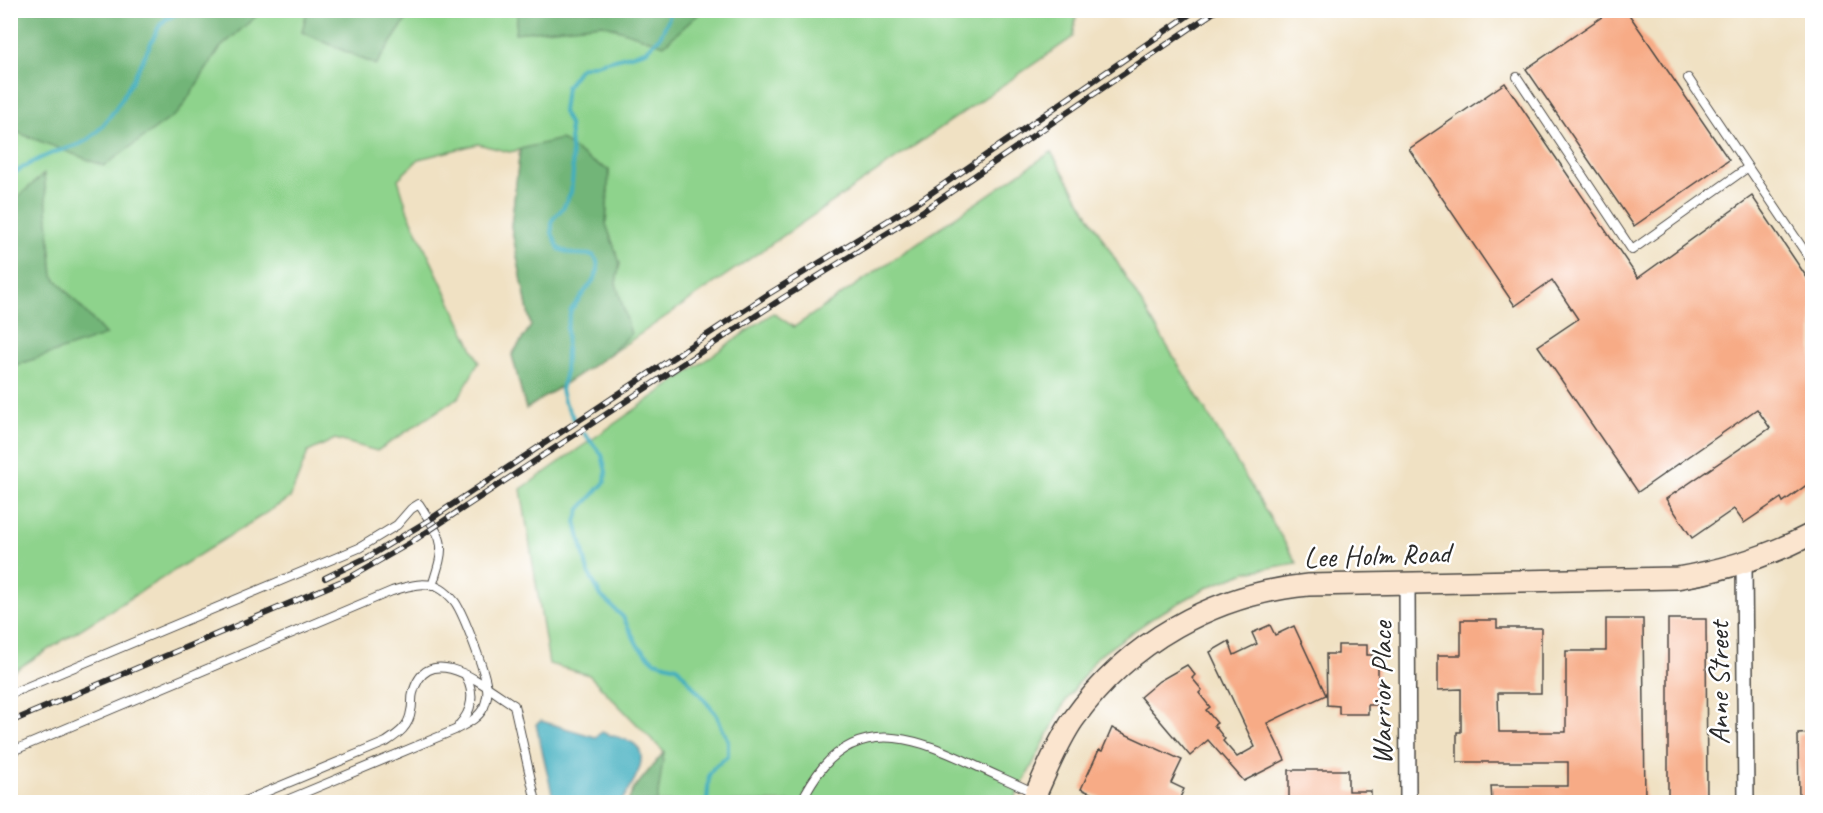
<svg xmlns="http://www.w3.org/2000/svg" width="1823" height="813" font-family="Caveat,sans-serif">
  <style>
    .green { fill: #8ed38c; stroke: #5c7f5c; stroke-width: 1.5; fill-rule: evenodd }
    .forest { fill: #72b578; stroke: #4e7052; stroke-width: 1.5 }
    .water { fill: #41aebf; stroke: #366c75; stroke-width: 1.5 }
    .lines { fill: none; stroke-linecap: round; stroke-linejoin: round }
    .stream { stroke: #41aebf; stroke-width: 4 }
    .building { fill: #f7ab86 }
    .lane-casing { stroke: #494642; stroke-width: 10 }
    .street-casing { stroke: #494642; stroke-width: 18 }
    .secondary-casing { stroke: #494642; stroke-width: 24 }
    .lane { stroke: #fff; stroke-width: 8 }
    .street { stroke: #fff; stroke-width: 15 }
    .secondary { stroke: #fbe5cf; stroke-width: 21 }
    .rail-casing { stroke: #2b2b2b; stroke-width: 6 }
    .rail { stroke: #fff; stroke-width: 4; stroke-dasharray: 11; stroke-linecap: butt }
    .labels { text-anchor: middle; stroke-width: 5; stroke-linejoin: round; paint-order: stroke }
    .street-label { font-size: 30px; fill: #2b2b2b; stroke: #fff }
  </style>
  <rect width="100%" height="100%" fill="#fff"/>
  <filter id="ink" filterUnits="userSpaceOnUse"><feTurbulence type="fractalNoise" baseFrequency=".0167" numOctaves="2"/><feDisplacementMap in="SourceGraphic" scale="12" xChannelSelector="R" yChannelSelector="G"/><feConvolveMatrix kernelMatrix="1 2 1 2 8 2 1 2 1" color-interpolation-filters="sRGB"/></filter>
  <filter id="wash" filterUnits="userSpaceOnUse"><feTurbulence type="fractalNoise" baseFrequency=".008" numOctaves="4" result="noise"/><feDisplacementMap in="SourceGraphic" scale="24" xChannelSelector="R" yChannelSelector="G"/><feGaussianBlur stdDeviation="1.35" result="paint"/><feColorMatrix in="noise" values="0 0 0 0 0 0 0 0 0 0 0 0 0 0 0 0 0 1.4 0 .05"/><feComposite in="paint" operator="in"/></filter>
  <g filter="url(#wash)">
    <rect width="100%" height="100%" fill="#f0e1c3"/>
    <!-- green -->
    <g class="green">
      <path d="M 11,11 L 1077,11 L 1073,37 L 633,339 L 526,409 L 512,355 L 531,326 L 511,226 L 520,150 L 509,152 L 478,144 L 419,159 L 398,179 L 408,212 L 479,362 L 459,397 L 377,451 L 335,439 L 308,452 L 290,498 L 11,673 L 11,367 L 26,362 L 10,357 ZM 592,162 L 609,170 L 606,224 Z"/>
      <path d="M 1051,152 L 1297,563 L 1246,572 L 1208,587 L 1157,615 L 1097,657 L 1065,702 L 1013,802 L 628,802 L 634,789 L 664,752 L 589,675 L 549,664 L 521,489 L 773,313 L 794,327 Z"/>
    </g>
    <!-- forest -->
    <g class="forest">
      <path d="M 10,11 L 11,10 L 262,11 L 220,48 L 179,112 L 104,166 L 11,130 Z"/>
      <path d="M 307,11 L 307,10 L 412,11 L 376,65 L 302,32 Z"/>
      <path d="M 518,11 L 518,10 L 702,11 L 664,45 L 603,24 L 515,33 Z"/>
      <path d="M 561,139 L 591,161 L 609,170 L 606,224 L 620,263 L 616,283 L 631,334 L 606,357 L 526,409 L 512,355 L 531,326 L 511,226 L 520,149 Z"/>
      <path d="M 44,174 L 53,276 L 106,335 L 11,367 L 11,203 Z"/>
      <path d="M 664,752 L 657,802 L 628,802 L 634,789 Z"/>
    </g>
    <!-- water -->
    <path class="water" d="M 541,721 L 595,737 L 602,732 C 611,736 625,738 633,743 C 654,756 629,789 621,802 L 554,802 L 536,724 Z"/>
    <g class="lines">
      <!-- stream -->
      <g class="stream">
        <path d="M 215,10 L 241,10"/>
        <path d="M 10,176 C 24,166 40,158 55,152 C 64,149 74,147 82,143 C 115,126 143,57 160,25 L 166,19 L 184,10"/>
        <path d="M 574,419 L 564,401 L 561,390 L 565,376 L 567,328 L 571,310 L 595,278 L 598,270 L 597,261 L 593,255 L 573,254 L 559,249 L 552,233 L 552,220 L 563,208 L 571,192 L 573,173 L 569,124 L 563,112 L 566,87 L 580,68 L 646,51 L 660,37 L 669,18 L 670,10"/>
        <path d="M 584,433 L 602,455 L 606,472 L 605,482 L 580,509 L 576,522 L 588,572 L 601,596 L 623,617 L 638,646 L 654,661 L 677,667 L 716,714 L 728,741 L 728,756 L 714,767 L 709,775 L 707,802"/>
      </g>
    </g>
    <g id="blocks">
      <!-- building -->
      <g class="building">
        <path d="M 1612,10 L 1626,10 L 1729,160 L 1634,226 L 1526,69 Z"/>
        <path d="M 1505,83 L 1638,278 L 1752,196 L 1812,285 L 1812,481 L 1783,502 L 1781,498 L 1744,523 L 1734,509 L 1692,538 L 1666,499 L 1770,428 L 1757,409 L 1638,492 L 1538,346 L 1578,319 L 1552,280 L 1515,306 L 1409,149 Z"/>
        <path d="M 1606,619 L 1643,619 L 1645,802 L 1492,802 L 1491,786 L 1568,786 L 1568,762 L 1457,762 L 1457,732 L 1461,732 L 1461,689 L 1438,690 L 1438,655 L 1461,655 L 1461,620 L 1497,620 L 1497,628 L 1541,628 L 1541,693 L 1498,693 L 1499,732 L 1566,732 L 1566,651 L 1606,651 Z"/>
        <path d="M 1668,619 L 1706,619 L 1707,802 L 1668,802 Z"/>
        <path d="M 1270,625 L 1275,635 L 1294,626 L 1326,695 L 1267,723 L 1285,760 L 1244,781 L 1208,740 L 1190,756 L 1140,697 L 1159,681 L 1187,665 L 1195,675 L 1192,678 L 1202,690 L 1199,693 L 1210,707 L 1206,710 L 1217,723 L 1214,725 L 1225,739 L 1223,741 L 1237,757 L 1255,747 L 1210,652 L 1229,641 L 1234,655 L 1257,644 L 1252,633 Z"/>
        <path d="M 1338,645 L 1367,645 L 1367,655 L 1378,655 L 1378,705 L 1368,705 L 1368,714 L 1339,714 L 1339,706 L 1327,705 L 1326,654 L 1338,654 Z"/>
        <path d="M 1112,728 L 1182,760 L 1171,783 L 1184,789 L 1178,802 L 1111,802 L 1081,789 L 1099,750 L 1102,751 Z"/>
        <path d="M 1812,733 L 1812,802 L 1799,802 L 1798,734 Z"/>
        <path d="M 1289,770 L 1348,770 L 1348,791 L 1371,791 L 1371,802 L 1289,802 Z"/>
      </g>
    </g>
  </g>
  <g filter="url(#ink)">
    <use href="#blocks" fill-opacity="0" stroke="#494642" stroke-width="1.5"/>
    <g class="lines">
      <defs>
        <g id="lane">
          <path d="M 1517,77 L 1632,250 L 1747,168"/>
          <path d="M 1688,78 L 1812,262"/>
          <path d="M 10,694 L 359,548 L 397,525 L 411,509 L 419,504 C 444,543 447,540 432,586"/>
          <path d="M 459,725 C 473,710 475,694 466,676"/>
          <path d="M 10,752 L 392,591 C 408,586 426,580 441,589 C 446,592 451,597 455,602 C 464,615 486,673 487,689 C 488,695 486,702 484,707 C 478,719 466,724 455,730 L 282,802"/>
          <path d="M 242,802 L 386,742 C 398,734 409,727 411,711 C 413,705 411,699 413,693 C 428,637 487,688 514,705 L 536,802"/>
          <path d="M 801,802 C 807,790 814,778 823,767 C 866,717 923,741 972,764 C 993,774 1014,783 1035,793"/>
        </g>
        <g id="street">
          <path d="M 1744,564 L 1746,802"/>
          <path d="M 1407,583 L 1408,802"/>
        </g>
        <path id="secondary" d="M 1032,802 C 1045,775 1056,745 1073,720 C 1128,642 1214,594 1308,585 L 1677,578 C 1726,570 1769,556 1812,534"/>
      </defs>
      <!-- lane casing -->
      <use href="#lane" class="lane-casing"/>
      <!-- street casing -->
      <use href="#street" class="street-casing"/>
      <!-- secondary casing -->
      <use href="#secondary" class="secondary-casing"/>
      <!-- lane -->
      <use href="#lane" class="lane"/>
      <!-- street -->
      <use href="#street" class="street"/>
      <!-- secondary -->
      <use href="#secondary" class="secondary"/>
      <defs>
        <g id="rail">
          <path d="M 325,578 L 368,557 L 429,520 L 767,295 L 918,202 L 1196,10"/>
          <path d="M 10,722 L 349,578 L 410,543 L 783,298 L 923,211 L 1217,10"/>
        </g>
      </defs>
      <!-- rail casing -->
      <use href="#rail" class="rail-casing"/>
      <!-- rail -->
      <use href="#rail" class="rail"/>
    </g>
  </g>
  <g class="labels">
    <!-- street labels -->
    <g class="street-label">
      <text transform="translate(1377 555) rotate(-2)" y="10">Lee Holm Road</text>
      <text transform="translate(1718 683) rotate(-90)" y="10">Anne Street</text>
      <text transform="translate(1381 693) rotate(-90)" y="10">Warrior Place</text>
    </g>
  </g>
  <!-- margin -->
  <rect width="1823" height="813" fill="none" stroke="#fff" stroke-width="36"/>
</svg>
